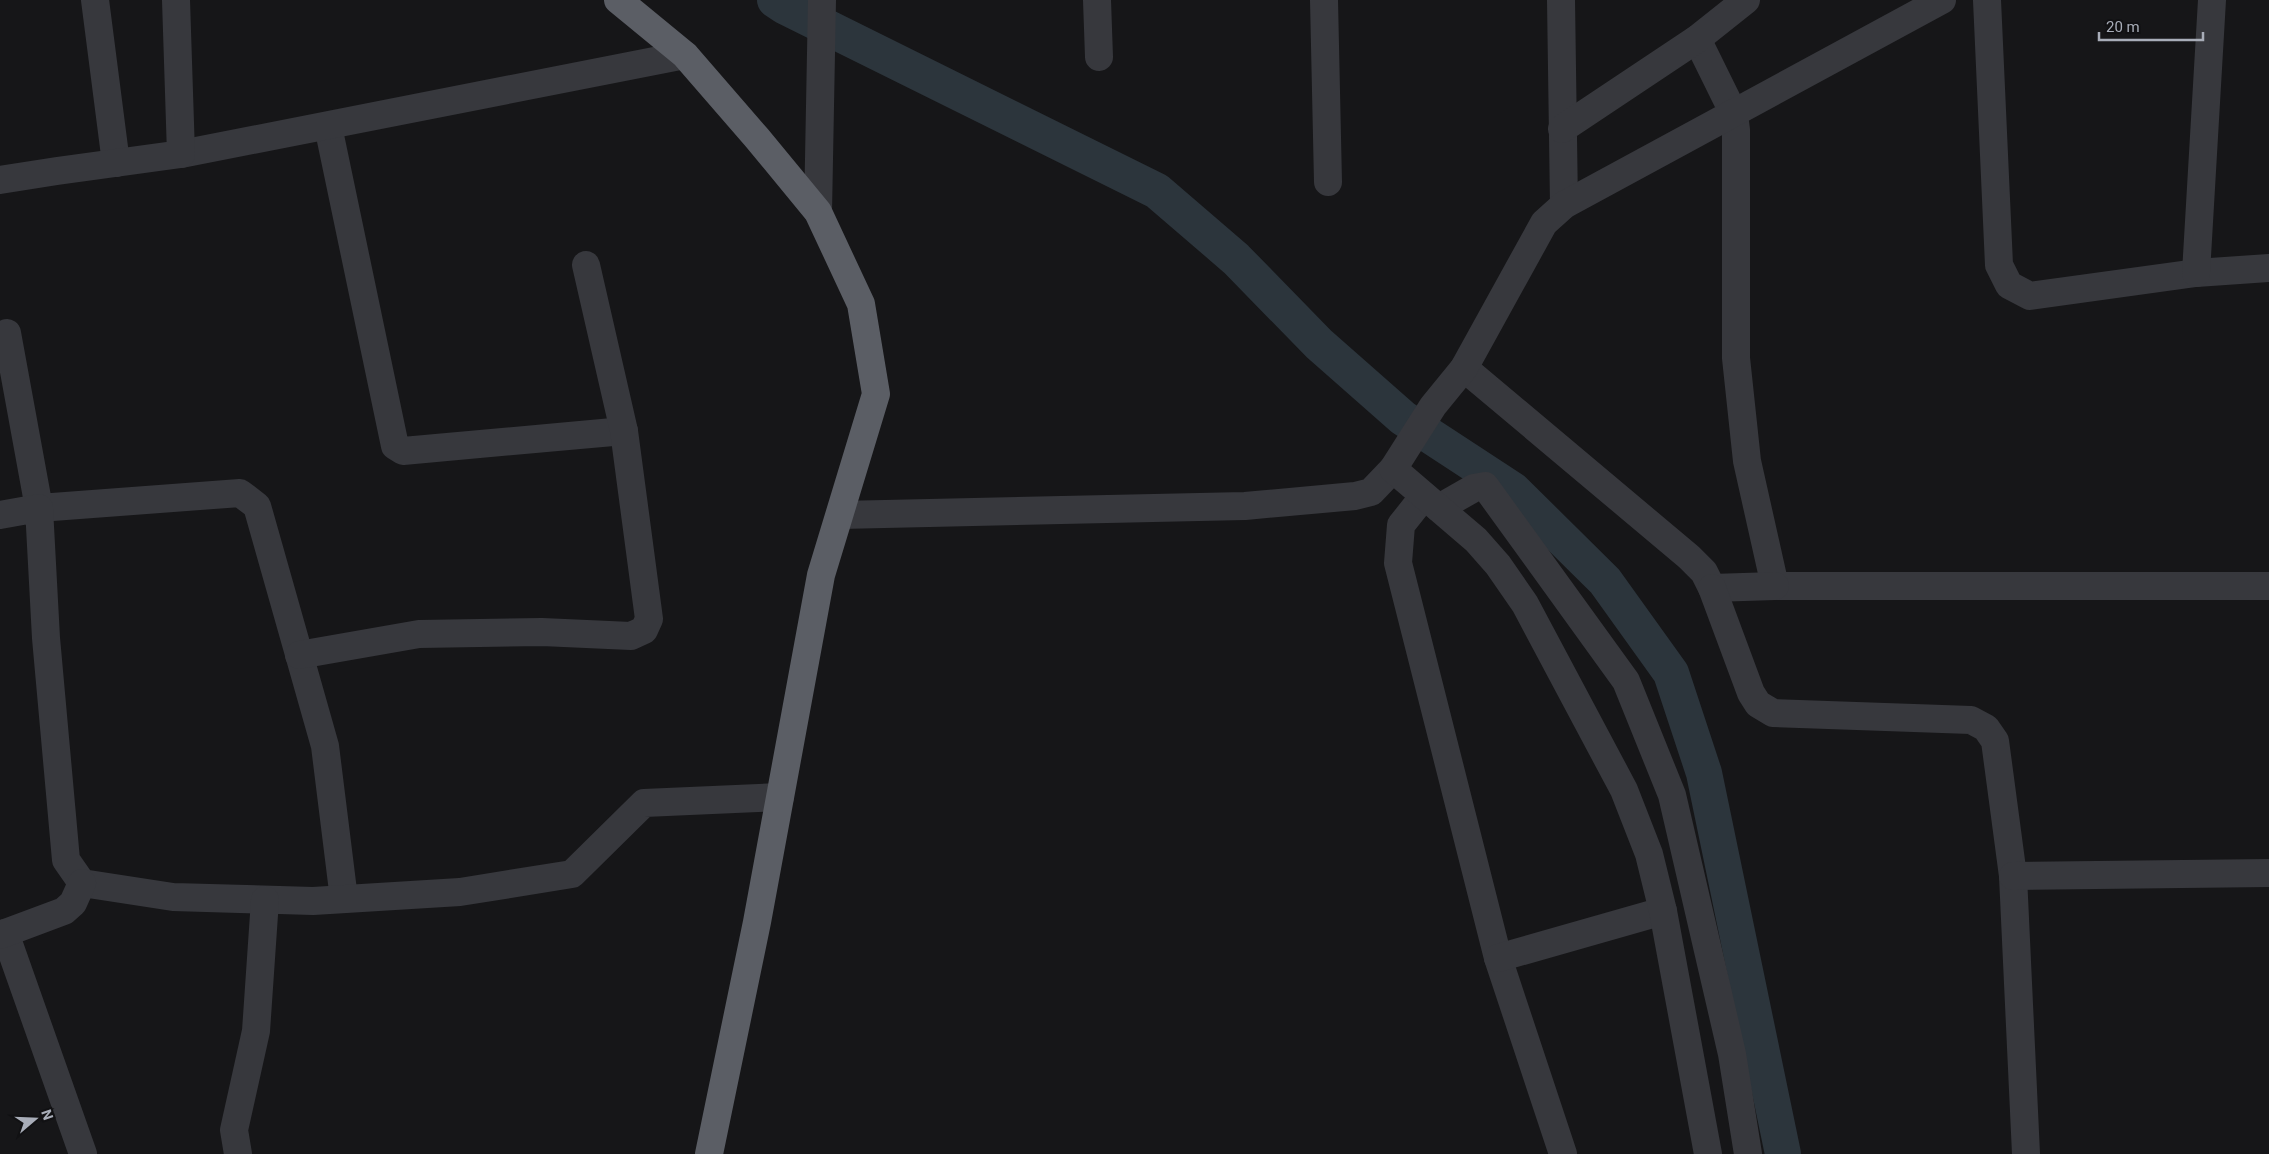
<svg xmlns="http://www.w3.org/2000/svg" width="2269" height="1154" font-family="Roboto,sans-serif">
  <style>
    .lines { fill: none; stroke-linecap: round; stroke-linejoin: round }
    .canal { stroke: #2c353c; stroke-width: 36 }
    .minor { stroke: #37383d; stroke-width: 28 }
    .trunk { stroke: #5b5e65; stroke-width: 28 }
  </style>
  <rect width="100%" height="100%" fill="#161618"/>
  <g class="lines">
    <!-- canal -->
    <path class="canal" d="M 775,0 L 784,6 L 1157,191 L 1236,259 L 1319,344 L 1403,418 L 1513,490 L 1605,581 L 1671,673 L 1704,773 L 1783,1154"/>
    <!-- minor -->
    <g class="minor">
      <path d="M 95,0 L 116,163"/>
      <path d="M 1097,0 L 1099,57"/>
      <path d="M 1324,0 L 1328,182"/>
      <path d="M 1561,0 L 1564,205"/>
      <path d="M 1987,0 L 1999,265 L 2009,285 L 2030,296 L 2196,273 L 2269,268"/>
      <path d="M 1697,39 L 1734,114 L 1736,130 L 1736,358 L 1747,461 L 1775,586 L 2269,586"/>
      <path d="M 328,126 L 395,446 L 403,451 L 624,431"/>
      <path d="M 1562,129 L 1697,39 L 1746,0"/>
      <path d="M 181,154 L 685,55"/>
      <path d="M 0,180 L 57,171 L 181,154 L 176,0"/>
      <path d="M 818,212 L 822,0"/>
      <path d="M 2196,273 L 2212,0"/>
      <path d="M 7,333 L 39,508 L 240,493 L 257,506 L 325,746 L 344,899"/>
      <path d="M 1464,368 L 1689,557 L 1704,572 L 1712,588 L 1775,586"/>
      <path d="M 1424,496 L 1401,525 L 1398,563 L 1498,958 L 1563,1154"/>
      <path d="M 1439,508 L 1474,488 L 1485,486 L 1626,681 L 1672,795 L 1732,1054 L 1748,1154"/>
      <path d="M 0,515 L 39,508 L 46,638 L 66,860 L 82,883 L 173,897 L 313,901 L 460,892 L 572,874 L 644,803 L 780,797"/>
      <path d="M 840,515 L 1245,506 L 1355,496 L 1371,492 L 1393,469"/>
      <path d="M 1712,588 L 1751,693 L 1758,704 L 1773,713 L 1971,720 L 1986,728 L 1995,741 L 2013,876 L 2026,1154"/>
      <path d="M 299,655 L 419,634 L 542,632 L 631,636 L 644,630 L 649,619 L 624,431 L 586,265"/>
      <path d="M 2013,876 L 2269,873"/>
      <path d="M 5,933 L 83,1154"/>
      <path d="M 0,935 L 64,911 L 73,903 L 82,883"/>
      <path d="M 1498,958 L 1663,911"/>
      <path d="M 238,1154 L 234,1130 L 256,1031 L 265,900"/>
      <path d="M 1708,1154 L 1663,911 L 1649,854 L 1624,790 L 1525,604 L 1498,565 L 1476,540 L 1393,469 L 1433,406 L 1464,368 L 1544,223 L 1564,205 L 1942,0"/>
    </g>
    <!-- trunk -->
    <path class="trunk" d="M 618,0 L 685,55 L 757,138 L 818,212 L 861,304 L 876,394 L 821,575 L 757,922 L 709,1154"/>
  </g>
  <!-- north arrow -->
  <g transform="translate(35 1119) rotate(71)" stroke="#111113" stroke-width="4" paint-order="stroke">
  <path d="M0-4L9 19L0 12L-9 19Z" fill="#a8adb8"/>
  <text y="-8" font-size="14" font-weight="bold" text-anchor="middle" fill="#a8adb8">N</text>
  </g>
  <!-- scale -->
  <path d="M2099 32v8h104v-8" fill="none" stroke="#a8adb8" stroke-width="2.5"/>
  <text x="2106" y="32" font-size="15" fill="#a8adb8" stroke="#111113" stroke-width="4" paint-order="stroke">20 m</text>
</svg>
